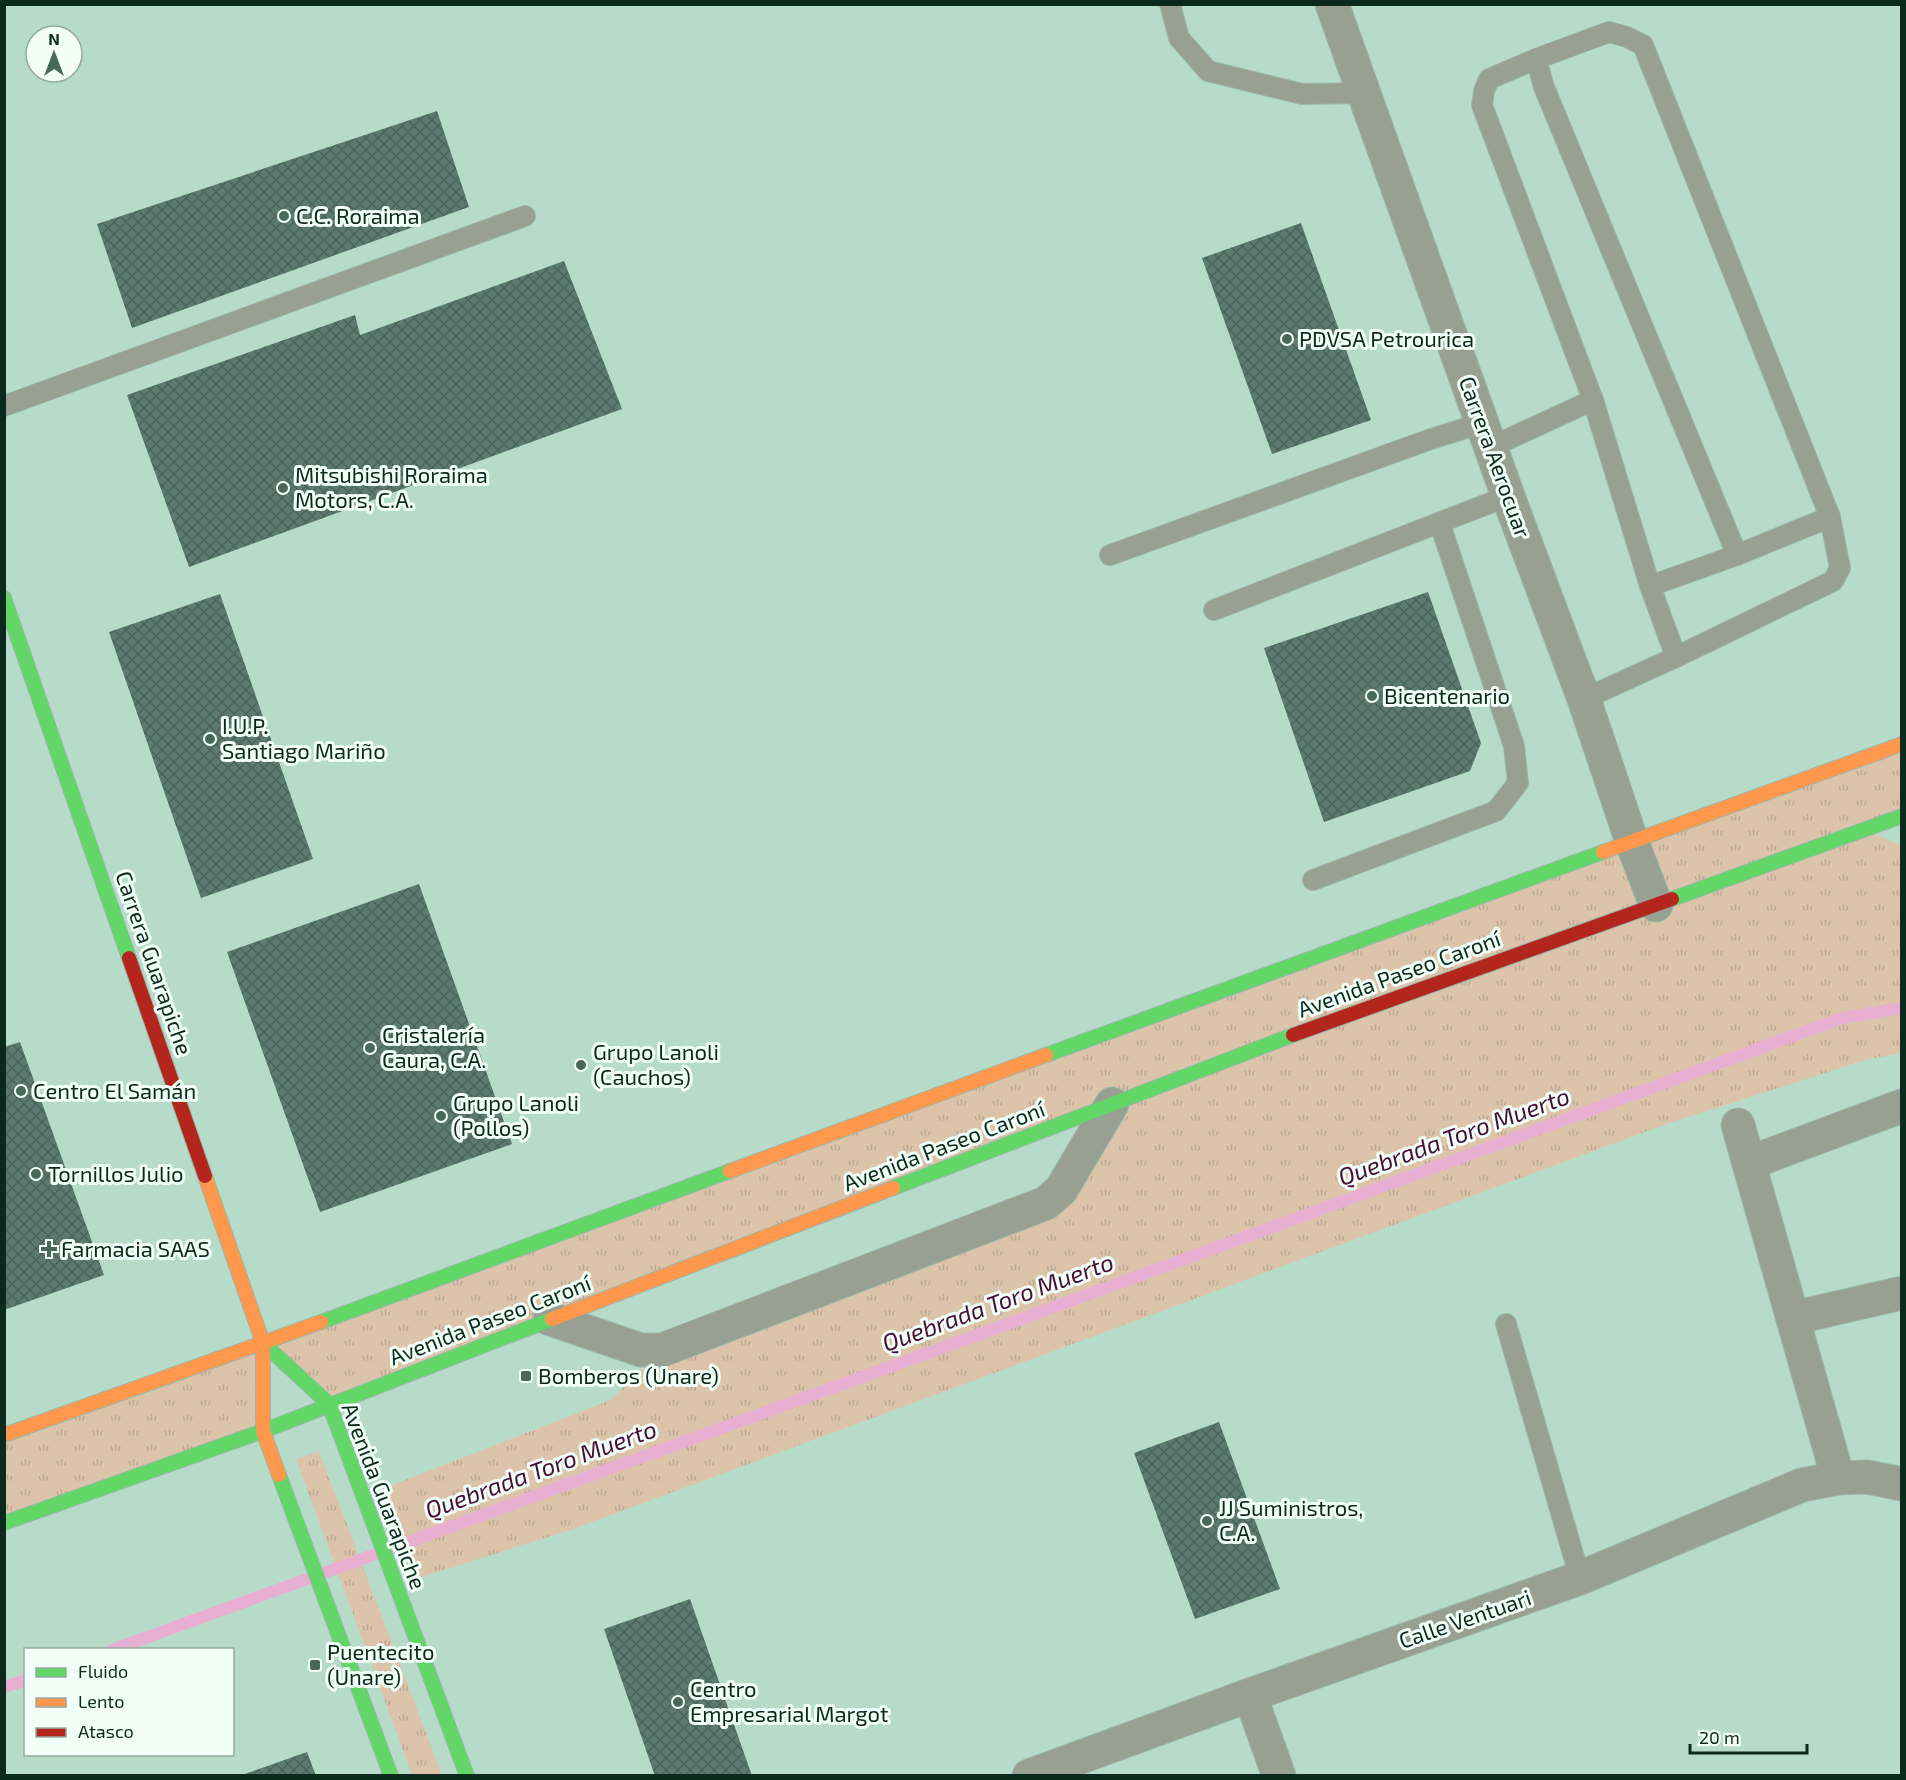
<svg xmlns="http://www.w3.org/2000/svg" width="1906" height="1780" font-family="'Exo 2',sans-serif">
  <style>
    .grass { fill: url(#grass-tufts) }
    .lines { fill: none; stroke-linecap: round; stroke-linejoin: round }
    .stream { stroke: #e8afd3; stroke-width: 12 }
    .building { fill: url(#building-cross-hatch) }
    .lane-casing { stroke: #9bb8aa; stroke-width: 22 }
    .street-casing { stroke: #9bb8aa; stroke-width: 35 }
    .fast-casing { stroke: #9bb8aa; stroke-width: 16 }
    .slow-casing { stroke: #9bb8aa; stroke-width: 16 }
    .jam-casing { stroke: #9bb8aa; stroke-width: 16 }
    .lane { stroke: #97a091; stroke-width: 20 }
    .street { stroke: #97a091; stroke-width: 33 }
    .fast { stroke: #63d668; stroke-width: 14 }
    .slow { stroke: #ff974d; stroke-width: 14 }
    .jam { stroke: #b3261e; stroke-width: 14 }
    .poi-dot { fill: #486859; stroke: #f1fff8; stroke-width: 2 }
    .labels { text-anchor: middle; stroke-width: 6; stroke-linejoin: round; paint-order: stroke }
    .poi-label { font-size: 22px; fill: #0c291d; stroke: #f1fff8; text-anchor: start }
    .street-label { font-size: 22px; fill: #0c291d; stroke: #f1fff8 }
    .water-label { font-size: 24px; font-style: italic; fill: #480e36; stroke: #f1fff8 }
  </style>
  <defs>
    <pattern id="grass-tufts" width="24" height="20" patternUnits="userSpaceOnUse" patternTransform="scale(1.5)"><rect width="24" height="20" fill="#dcc4ab"/><path d="M3 7l-1-3M5 7V3M7 7l1-3M15 17l-1-3M17 17v-4M19 17l1-3" fill="none" stroke="#bca893"/></pattern>
    <pattern id="building-cross-hatch" width="8" height="8" patternUnits="userSpaceOnUse" patternTransform="scale(1.5)"><rect width="8" height="8" fill="#5d7a70"/><path d="M0 0l8 8M0 8l8-8" fill="none" stroke="#4b645b"/></pattern>
  </defs>
  <rect width="100%" height="100%" fill="#b6dcc9"/>
  <!-- grass -->
  <g class="grass">
    <path d="M 1901,744 L 1901,816 L 1864,830 L 1901,845 L 1901,1053 L 1865,1060 L 1661,1126 L 576,1528 L 416,1579 L 382,1489 L 611,1400 L 662,1350 L 1046,1203 L 1111,1105 L 329,1404 L 264,1344 L 263,1431 L 5,1523 L 4,1436 Z"/>
    <path d="M 319,1451 L 442,1775 L 412,1775 L 296,1459 Z"/>
  </g>
  <g class="lines">
    <!-- stream -->
    <g class="stream">
      <path d="M 112,1650 L 994,1329 L 1842,1018 L 1902,1008"/>
      <path d="M 4,1687 L 26,1680"/>
    </g>
  </g>
  <!-- building -->
  <g class="building">
    <path d="M 437,111 L 469,207 L 132,328 L 97,224 Z"/>
    <path d="M 1301,223 L 1371,420 L 1272,454 L 1202,258 Z"/>
    <path d="M 564,261 L 622,409 L 189,567 L 127,395 L 355,315 L 360,335 Z"/>
    <path d="M 1428,592 L 1481,743 L 1470,771 L 1324,822 L 1264,648 Z"/>
    <path d="M 220,594 L 313,859 L 201,898 L 109,632 Z"/>
    <path d="M 419,884 L 512,1144 L 320,1212 L 227,952 Z"/>
    <path d="M 20,1042 L 104,1275 L 4,1310 L 4,1047 Z"/>
    <path d="M 1219,1422 L 1280,1589 L 1195,1619 L 1134,1453 Z"/>
    <path d="M 690,1599 L 752,1776 L 655,1776 L 604,1629 Z"/>
    <path d="M 307,1752 L 316,1776 L 242,1776 L 242,1775 Z"/>
  </g>
  <g class="lines">
    <defs>
      <g id="lane">
        <path d="M 1170,4 L 1179,38 L 1208,71 L 1302,94 L 1364,93"/>
        <path d="M 1536,59 L 1609,32 L 1627,37 L 1643,45 L 1830,517 L 1840,568 L 1833,581 L 1676,657 L 1584,699"/>
        <path d="M 1593,400 L 1650,586"/>
        <path d="M 4,406 L 525,216"/>
        <path d="M 1491,447 L 1593,400 L 1482,105 L 1484,91 L 1489,79 L 1536,59 L 1544,87 L 1737,555"/>
        <path d="M 1110,555 L 1431,439 L 1482,423"/>
        <path d="M 1214,610 L 1508,496"/>
        <path d="M 1676,657 L 1650,586 L 1737,555 L 1830,517"/>
        <path d="M 1313,880 L 1496,811 L 1518,783 L 1514,746 L 1440,524"/>
        <path d="M 1506,1324 L 1580,1578"/>
      </g>
      <g id="street">
        <path d="M 1332,4 L 1508,496 L 1584,699 L 1632,842 L 1656,905"/>
        <path d="M 1738,1125 L 1838,1478"/>
        <path d="M 1749,1163 L 1902,1106"/>
        <path d="M 1793,1318 L 1902,1293"/>
        <path d="M 550,1319 L 641,1350 L 662,1350 L 1046,1203 L 1061,1190 L 1112,1104"/>
        <path d="M 1250,1695 L 1279,1776"/>
        <path d="M 1029,1776 L 1250,1695 L 1580,1578 L 1802,1485 L 1838,1478 L 1867,1477 L 1902,1484"/>
      </g>
      <g id="fast">
        <path d="M 4,598 L 129,958"/>
        <path d="M 1672,899 L 1902,816"/>
        <path d="M 1046,1055 L 1603,852"/>
        <path d="M 893,1188 L 1293,1035"/>
        <path d="M 321,1322 L 730,1171"/>
        <path d="M 263,1343 L 329,1404 L 467,1776"/>
        <path d="M 279,1475 L 391,1776"/>
        <path d="M 4,1523 L 263,1431 L 552,1319"/>
      </g>
      <g id="slow">
        <path d="M 1603,852 L 1902,744"/>
        <path d="M 730,1171 L 1046,1055"/>
        <path d="M 205,1176 L 263,1343 L 263,1431 L 279,1475"/>
        <path d="M 552,1319 L 893,1188"/>
        <path d="M 4,1435 L 321,1322"/>
      </g>
      <g id="jam">
        <path d="M 129,958 L 205,1176"/>
        <path d="M 1293,1035 L 1672,899"/>
      </g>
    </defs>
    <!-- lane casing -->
    <use href="#lane" class="lane-casing"/>
    <!-- street casing -->
    <use href="#street" class="street-casing"/>
    <!-- fast casing -->
    <use href="#fast" class="fast-casing"/>
    <!-- slow casing -->
    <use href="#slow" class="slow-casing"/>
    <!-- jam casing -->
    <use href="#jam" class="jam-casing"/>
    <!-- lane -->
    <use href="#lane" class="lane"/>
    <!-- street -->
    <use href="#street" class="street"/>
    <!-- fast -->
    <use href="#fast" class="fast"/>
    <!-- slow -->
    <use href="#slow" class="slow"/>
    <!-- jam -->
    <use href="#jam" class="jam"/>
  </g>
  <!-- markers -->
  <g class="poi-dot">
    <circle cx="284" cy="216" r="6"/>
    <circle cx="1287" cy="339" r="6"/>
    <circle cx="283" cy="488" r="6"/>
    <circle cx="1372" cy="696" r="6"/>
    <circle cx="210" cy="739" r="6"/>
    <circle cx="370" cy="1048" r="6"/>
    <circle cx="581" cy="1065" r="6"/>
    <circle cx="21" cy="1091" r="6"/>
    <circle cx="441" cy="1116" r="6"/>
    <circle cx="36" cy="1174" r="6"/>
    <path d="M46 1240h6v6h6v6h-6v6h-6v-6h-6v-6h6z"/>
    <rect x="520" y="1370" width="12" height="12" rx="3"/>
    <circle cx="1207" cy="1521" r="6"/>
    <rect x="309" y="1659" width="12" height="12" rx="3"/>
    <circle cx="678" cy="1702" r="6"/>
  </g>
  <g class="labels">
    <!-- poi labels -->
    <g class="poi-label">
      <text x="296" y="224">C.C. Roraima</text>
      <text x="1299" y="347">PDVSA Petrourica</text>
      <text x="295" y="483">Mitsubishi Roraima<tspan x="295" dy="25">Motors, C.A.</tspan></text>
      <text x="1384" y="704">Bicentenario</text>
      <text x="222" y="734">I.U.P.<tspan x="222" dy="25">Santiago Mariño</tspan></text>
      <text x="382" y="1043">Cristalería<tspan x="382" dy="25">Caura, C.A.</tspan></text>
      <text x="593" y="1060">Grupo Lanoli<tspan x="593" dy="25">(Cauchos)</tspan></text>
      <text x="33" y="1099">Centro El Samán</text>
      <text x="453" y="1111">Grupo Lanoli<tspan x="453" dy="25">(Pollos)</tspan></text>
      <text x="48" y="1182">Tornillos Julio</text>
      <text x="61" y="1257">Farmacia SAAS</text>
      <text x="538" y="1384">Bomberos (Unare)</text>
      <text x="1219" y="1516">JJ Suministros,<tspan x="1219" dy="25">C.A.</tspan></text>
      <text x="327" y="1660">Puentecito<tspan x="327" dy="25">(Unare)</tspan></text>
      <text x="690" y="1697">Centro<tspan x="690" dy="25">Empresarial Margot</tspan></text>
    </g>
    <!-- street labels -->
    <g class="street-label">
      <text transform="translate(1495 457) rotate(70)" y="8">Carrera Aerocuar</text>
      <text transform="translate(154 963) rotate(71)" y="8">Carrera Guarapiche</text>
      <text transform="translate(1399 974) rotate(-20)" y="8">Avenida Paseo Caroní</text>
      <text transform="translate(944 1146) rotate(-21)" y="8">Avenida Paseo Caroní</text>
      <text transform="translate(490 1320) rotate(-21)" y="8">Avenida Paseo Caroní</text>
      <text transform="translate(384 1496) rotate(69)" y="8">Avenida Guarapiche</text>
      <text transform="translate(1465 1619) rotate(-19)" y="8">Calle Ventuari</text>
    </g>
    <!-- water labels -->
    <g class="water-label">
      <text transform="translate(1454 1137) rotate(-20)" y="8">Quebrada Toro Muerto</text>
      <text transform="translate(998 1303) rotate(-20)" y="8">Quebrada Toro Muerto</text>
      <text transform="translate(541 1470) rotate(-20)" y="8">Quebrada Toro Muerto</text>
    </g>
  </g>
  <!-- border -->
  <rect width="1906" height="1780" fill="none" stroke="#0c291d" stroke-width="12"/>
  <!-- legend -->
  <rect x="24" y="1648" width="210" height="108" fill="#f1fff8" stroke="#95a9a0" stroke-width="1.5"/>
  <rect x="36" y="1668" width="30" height="9" fill="#63d668" stroke="#95a9a0" stroke-width="1.5"/>
  <text x="78" y="1678" font-size="18" fill="#0c291d">Fluido</text>
  <rect x="36" y="1698" width="30" height="9" fill="#ff974d" stroke="#95a9a0" stroke-width="1.5"/>
  <text x="78" y="1708" font-size="18" fill="#0c291d">Lento</text>
  <rect x="36" y="1728" width="30" height="9" fill="#b3261e" stroke="#95a9a0" stroke-width="1.5"/>
  <text x="78" y="1738" font-size="18" fill="#0c291d">Atasco</text>
  <!-- north arrow -->
  <g transform="translate(54 54)"><circle r="28" fill="#f1fff8" stroke="#95a9a0" stroke-width="1.5"/>
  <path d="M0-4.5L10 22L0 15L-10 22Z" fill="#486859"/>
  <text y="-9" font-size="16" font-weight="bold" text-anchor="middle" fill="#0c291d">N</text>
  </g>
  <!-- scale -->
  <path d="M1690 1744v9h117v-9" fill="none" stroke="#0c291d" stroke-width="3"/>
  <text x="1699" y="1744" font-size="18" fill="#0c291d" stroke="#f1fff8" stroke-width="4.5" paint-order="stroke">20 m</text>
</svg>
